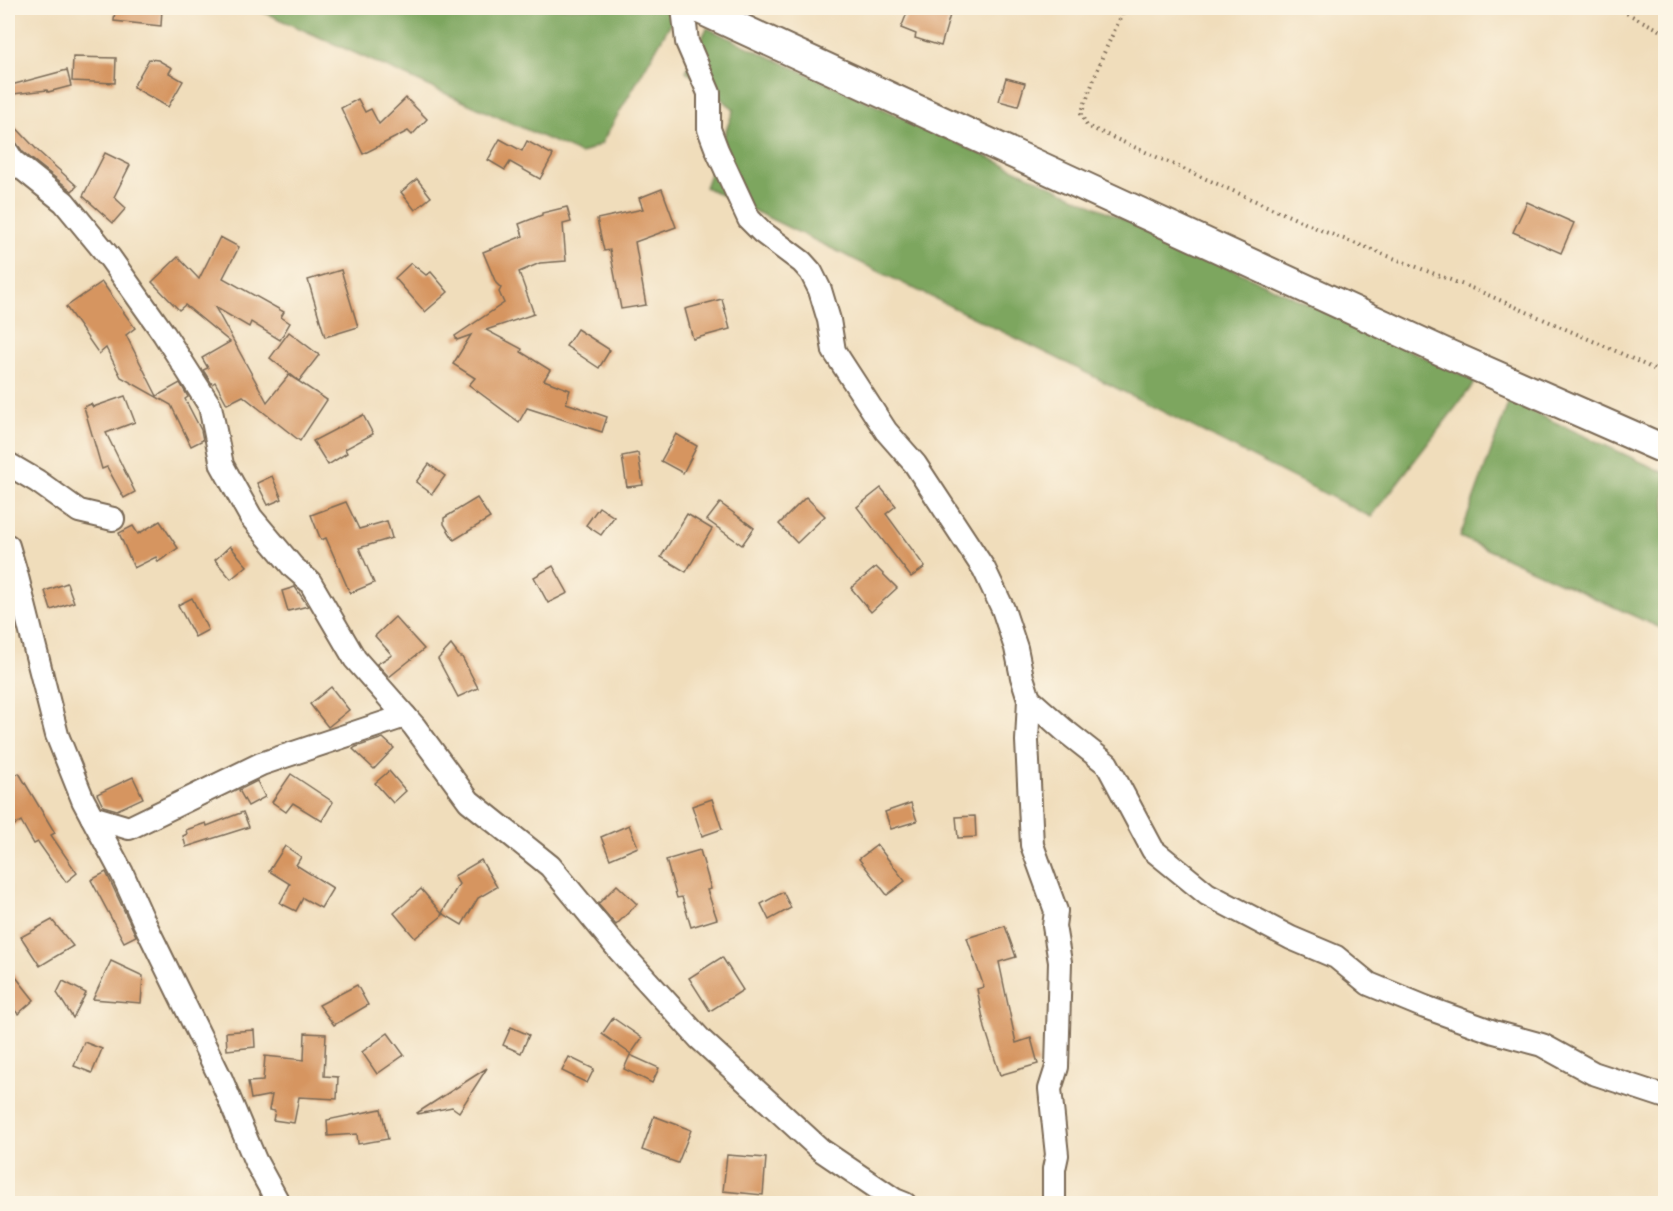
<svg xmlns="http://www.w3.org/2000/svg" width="1673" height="1211" font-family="Kalam,sans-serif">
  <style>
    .forest { fill: #7da65e; stroke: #5c683e; stroke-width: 1.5 }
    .building { fill: #d69560 }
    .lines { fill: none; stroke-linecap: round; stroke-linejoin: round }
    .minor-casing { stroke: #7a6955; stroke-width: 26 }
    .major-casing { stroke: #7a6955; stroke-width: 32 }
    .path { stroke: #7a6955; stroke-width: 4; stroke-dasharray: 1.5 4.5; stroke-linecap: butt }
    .minor { stroke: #fff; stroke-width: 22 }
    .major { stroke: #fff; stroke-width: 28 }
  </style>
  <rect width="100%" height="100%" fill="#fcf5e5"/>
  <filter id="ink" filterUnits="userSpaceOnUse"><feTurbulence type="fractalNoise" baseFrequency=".0167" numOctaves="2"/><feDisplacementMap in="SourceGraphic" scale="12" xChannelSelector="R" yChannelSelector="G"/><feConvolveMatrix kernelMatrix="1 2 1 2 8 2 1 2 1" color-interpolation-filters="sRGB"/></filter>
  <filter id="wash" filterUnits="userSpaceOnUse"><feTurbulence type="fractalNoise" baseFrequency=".008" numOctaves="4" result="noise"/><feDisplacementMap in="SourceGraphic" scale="24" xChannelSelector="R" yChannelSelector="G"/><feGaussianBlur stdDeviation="1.35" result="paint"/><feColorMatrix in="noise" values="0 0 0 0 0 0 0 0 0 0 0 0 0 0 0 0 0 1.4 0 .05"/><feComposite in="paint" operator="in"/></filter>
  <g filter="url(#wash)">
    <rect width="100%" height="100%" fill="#f0ddbb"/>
    <!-- forest -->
    <g class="forest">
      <path d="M 254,8 L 662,8 L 676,14 L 601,144 L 581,154 Z"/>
      <path d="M 707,28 L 1476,381 L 1371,517 L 1057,358 L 705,187 L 734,109 L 686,71 Z"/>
      <path d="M 1509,401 L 1665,473 L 1665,630 L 1460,537 Z"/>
    </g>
    <g id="blocks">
      <!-- building -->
      <g class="building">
        <path d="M 115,8 L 162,8 L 161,26 L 114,21 Z"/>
        <path d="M 909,8 L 952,8 L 941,46 L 915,38 L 916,34 L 901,28 Z"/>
        <path d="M 73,57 L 116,58 L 115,83 L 72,81 Z"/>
        <path d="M 149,59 L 158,60 L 172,68 L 169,73 L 183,81 L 168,107 L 133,87 Z"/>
        <path d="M 67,70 L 71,86 L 48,92 L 47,90 L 13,94 L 11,85 Z"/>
        <path d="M 1006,78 L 1025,83 L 1018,106 L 999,101 Z"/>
        <path d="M 406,98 L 427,119 L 412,135 L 408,131 L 363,154 L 341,108 L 358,99 L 365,112 L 371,109 L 379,124 Z"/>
        <path d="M 8,119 L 39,152 L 77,186 L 72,191 L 23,152 L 15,141 L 8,140 Z"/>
        <path d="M 500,139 L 522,151 L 527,141 L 553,155 L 540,179 L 510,162 L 505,170 L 488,160 Z"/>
        <path d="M 105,153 L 130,165 L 114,197 L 126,208 L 113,223 L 83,196 Z"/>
        <path d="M 417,179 L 431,197 L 415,210 L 401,192 Z"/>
        <path d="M 662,189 L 676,227 L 635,242 L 646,305 L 621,309 L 610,250 L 604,251 L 597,219 L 643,209 L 639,198 Z"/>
        <path d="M 1527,202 L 1574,223 L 1561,253 L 1513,232 Z"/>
        <path d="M 567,207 L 571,222 L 563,224 L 566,261 L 540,263 L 519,272 L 534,314 L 486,330 L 522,349 L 521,352 L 550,370 L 544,380 L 570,390 L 566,403 L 607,417 L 602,432 L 527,408 L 519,422 L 469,385 L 475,378 L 453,364 L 471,335 L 457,340 L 455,336 L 504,303 L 499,292 L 501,288 L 496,283 L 483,252 L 523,236 L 519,224 L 542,215 L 542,213 Z"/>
        <path d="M 220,237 L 239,247 L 223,278 L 284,312 L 281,317 L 290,323 L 280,340 L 251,322 L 249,327 L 215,307 L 267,402 L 289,375 L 327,400 L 300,441 L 243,396 L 227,404 L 215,382 L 212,384 L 203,370 L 208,368 L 202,358 L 230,342 L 185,305 L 179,310 L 152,282 L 178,257 L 199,279 Z"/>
        <path d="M 411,263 L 426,275 L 431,272 L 448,292 L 425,312 L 395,278 Z"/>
        <path d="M 341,270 L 358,327 L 325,337 L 308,280 Z"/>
        <path d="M 102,282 L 135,328 L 126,335 L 157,396 L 180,383 L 188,397 L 185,399 L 201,430 L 203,440 L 191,446 L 171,405 L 121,377 L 106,348 L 99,354 L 66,307 Z"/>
        <path d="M 722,299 L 730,329 L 693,339 L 685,309 Z"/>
        <path d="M 577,329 L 610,350 L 599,368 L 566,346 Z"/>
        <path d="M 289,332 L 319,355 L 299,381 L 270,358 Z"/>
        <path d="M 125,396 L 135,422 L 106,433 L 135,492 L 124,498 L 107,467 L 102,469 L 84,407 L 91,404 L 93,407 Z"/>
        <path d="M 363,415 L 373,434 L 345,449 L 347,453 L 328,465 L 313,441 Z"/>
        <path d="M 676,434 L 697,446 L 683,473 L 661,461 Z"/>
        <path d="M 638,453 L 643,485 L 627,487 L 622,456 Z"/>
        <path d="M 429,464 L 445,476 L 432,494 L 416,482 Z"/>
        <path d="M 272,476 L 282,499 L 268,505 L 257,483 Z"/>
        <path d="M 881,488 L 896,506 L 886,514 L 925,567 L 911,577 L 857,507 Z"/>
        <path d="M 806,497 L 825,516 L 797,543 L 779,524 Z"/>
        <path d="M 477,498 L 490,518 L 454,540 L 444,524 L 444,518 Z"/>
        <path d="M 346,502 L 359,529 L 387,521 L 392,538 L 359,548 L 374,583 L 350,593 L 326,538 L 321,540 L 311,515 Z"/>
        <path d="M 720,503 L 754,528 L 742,545 L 707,520 Z"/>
        <path d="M 599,507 L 614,517 L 601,535 L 586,525 Z"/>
        <path d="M 687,514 L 712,529 L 686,572 L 661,557 Z"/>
        <path d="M 160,521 L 178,548 L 158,562 L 156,557 L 134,568 L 119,533 L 133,526 L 138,534 Z"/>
        <path d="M 230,546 L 247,566 L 231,579 L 215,560 Z"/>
        <path d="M 553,566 L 568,593 L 548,603 L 534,577 Z"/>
        <path d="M 876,567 L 897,588 L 871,612 L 851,588 Z"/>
        <path d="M 67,583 L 74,602 L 51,610 L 45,591 Z"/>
        <path d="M 295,587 L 308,606 L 288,611 L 282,591 Z"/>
        <path d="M 192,598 L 208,630 L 195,637 L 178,605 Z"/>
        <path d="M 395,617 L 424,649 L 389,677 L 377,664 L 392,655 L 375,636 Z"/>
        <path d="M 451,645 L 460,657 L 462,657 L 478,688 L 458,697 L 438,659 Z"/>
        <path d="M 331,687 L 349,710 L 328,727 L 310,704 Z"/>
        <path d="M 383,738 L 394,748 L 374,769 L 353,749 L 356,747 Z"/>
        <path d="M 389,771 L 406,791 L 393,803 L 375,783 Z"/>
        <path d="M 19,773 L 55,833 L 51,835 L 77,873 L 66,882 L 38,842 L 34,844 L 21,821 L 8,829 L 8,780 Z"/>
        <path d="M 291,774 L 333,802 L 322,821 L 293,803 L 286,812 L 272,802 Z"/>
        <path d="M 133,777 L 143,798 L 117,810 L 103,806 L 97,794 Z"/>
        <path d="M 257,781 L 265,797 L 248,806 L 239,790 Z"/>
        <path d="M 712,799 L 722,829 L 702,836 L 692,806 Z"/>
        <path d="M 911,803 L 917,821 L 891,829 L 885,812 Z"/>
        <path d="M 243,812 L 249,827 L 186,847 L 183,836 L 187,834 L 186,830 L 206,823 L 207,826 Z"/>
        <path d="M 975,816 L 976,837 L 958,838 L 956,817 Z"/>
        <path d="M 629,825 L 638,847 L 610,859 L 601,837 Z"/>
        <path d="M 877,845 L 905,881 L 887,895 L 859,859 Z"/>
        <path d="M 285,846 L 301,857 L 296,865 L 333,888 L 321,908 L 303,898 L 296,911 L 280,903 L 290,884 L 269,871 Z"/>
        <path d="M 700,850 L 711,889 L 707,890 L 717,919 L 691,927 L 682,897 L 677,898 L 666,860 Z"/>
        <path d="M 481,860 L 497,887 L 478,898 L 462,925 L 442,913 L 459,884 L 454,876 Z"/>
        <path d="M 106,872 L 136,936 L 124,942 L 91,880 Z"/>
        <path d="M 617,885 L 637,904 L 616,925 L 598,904 Z"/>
        <path d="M 421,889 L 443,915 L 415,938 L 394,913 Z"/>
        <path d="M 783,892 L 791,908 L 769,920 L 761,904 Z"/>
        <path d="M 52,920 L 73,946 L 40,966 L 21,937 Z"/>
        <path d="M 1005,926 L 1016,957 L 999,962 L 1016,1043 L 1031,1038 L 1038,1064 L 1000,1075 L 985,1028 L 977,989 L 984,987 L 967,938 Z"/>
        <path d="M 722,957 L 743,990 L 710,1011 L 689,978 Z"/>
        <path d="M 111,961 L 143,976 L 141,1003 L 93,999 Z"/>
        <path d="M 8,967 L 34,1000 L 18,1014 L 8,1002 Z"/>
        <path d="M 63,981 L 86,993 L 73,1018 L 57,993 Z"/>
        <path d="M 357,985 L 368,1005 L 334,1025 L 319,1005 Z"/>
        <path d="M 613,1018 L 642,1038 L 631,1054 L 602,1034 Z"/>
        <path d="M 511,1027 L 529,1035 L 521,1053 L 503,1045 Z"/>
        <path d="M 254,1030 L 255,1047 L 227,1050 L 226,1032 Z"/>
        <path d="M 305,1033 L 326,1034 L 324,1076 L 338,1077 L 337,1099 L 299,1097 L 294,1123 L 273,1120 L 275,1111 L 269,1110 L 272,1095 L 251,1099 L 248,1082 L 263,1081 L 265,1056 L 304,1060 Z"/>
        <path d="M 388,1033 L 404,1055 L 377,1074 L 362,1052 Z"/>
        <path d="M 84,1042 L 102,1049 L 92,1073 L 74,1066 Z"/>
        <path d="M 630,1055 L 659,1068 L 652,1083 L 624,1069 Z"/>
        <path d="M 569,1057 L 594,1069 L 587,1083 L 562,1071 Z"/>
        <path d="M 487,1068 L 459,1112 L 452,1107 L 418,1114 L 417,1113 Z"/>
        <path d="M 381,1109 L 388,1139 L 358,1144 L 357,1134 L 328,1136 L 327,1120 Z"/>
        <path d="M 654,1116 L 691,1130 L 678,1163 L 642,1150 Z"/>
        <path d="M 727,1155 L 766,1158 L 763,1195 L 723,1191 Z"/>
      </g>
    </g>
  </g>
  <g filter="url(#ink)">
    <use href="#blocks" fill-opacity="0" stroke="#7a6955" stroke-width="1.5"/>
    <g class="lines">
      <defs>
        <g id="minor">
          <path d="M 683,8 L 687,42 L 709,93 L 709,129 L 717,150 L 749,219 L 762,232 L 802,262 L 811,272 L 820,290 L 829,320 L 834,351 L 886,431 L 915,464 L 984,569 L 1003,609 L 1016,648 L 1022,677 L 1029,699 L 1027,741 L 1032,845 L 1056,911 L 1054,926 L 1060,962 L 1057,1067 L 1050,1089 L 1057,1155 L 1054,1169 L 1054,1204"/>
          <path d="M 8,153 L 13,161 L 64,202 L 110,258 L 164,334 L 210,406 L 222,465 L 251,517 L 293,567 L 310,582 L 355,659 L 414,726 L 469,801 L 550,866 L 619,950 L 700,1039 L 821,1150 L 895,1200 L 905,1204"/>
          <path d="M 8,464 L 37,481 L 79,511 L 113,519"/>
          <path d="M 8,546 L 16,573 L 57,735 L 83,800 L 122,873 L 145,924 L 221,1079 L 255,1160 L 279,1204"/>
          <path d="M 1029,699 L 1064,730 L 1107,764 L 1153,850 L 1207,894 L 1291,938 L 1336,957 L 1369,984 L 1425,1007 L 1494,1032 L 1542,1045 L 1593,1073 L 1666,1097"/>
          <path d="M 92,817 L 129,828 L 261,764 L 405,716"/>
        </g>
        <path id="major" d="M 697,8 L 1450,355 L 1666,450"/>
      </defs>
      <!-- minor casing -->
      <use href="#minor" class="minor-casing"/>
      <!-- major casing -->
      <use href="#major" class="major-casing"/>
      <!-- path -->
      <g class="path">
        <path d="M 1125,8 L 1103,55 L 1081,114 L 1087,126 L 1323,231 L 1479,291 L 1618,352 L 1666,375"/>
        <path d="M 1616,8 L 1666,33"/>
      </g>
      <!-- minor -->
      <use href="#minor" class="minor"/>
      <!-- major -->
      <use href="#major" class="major"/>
    </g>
  </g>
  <!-- margin -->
  <rect width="1673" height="1211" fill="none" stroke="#fcf5e5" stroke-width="30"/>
</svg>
